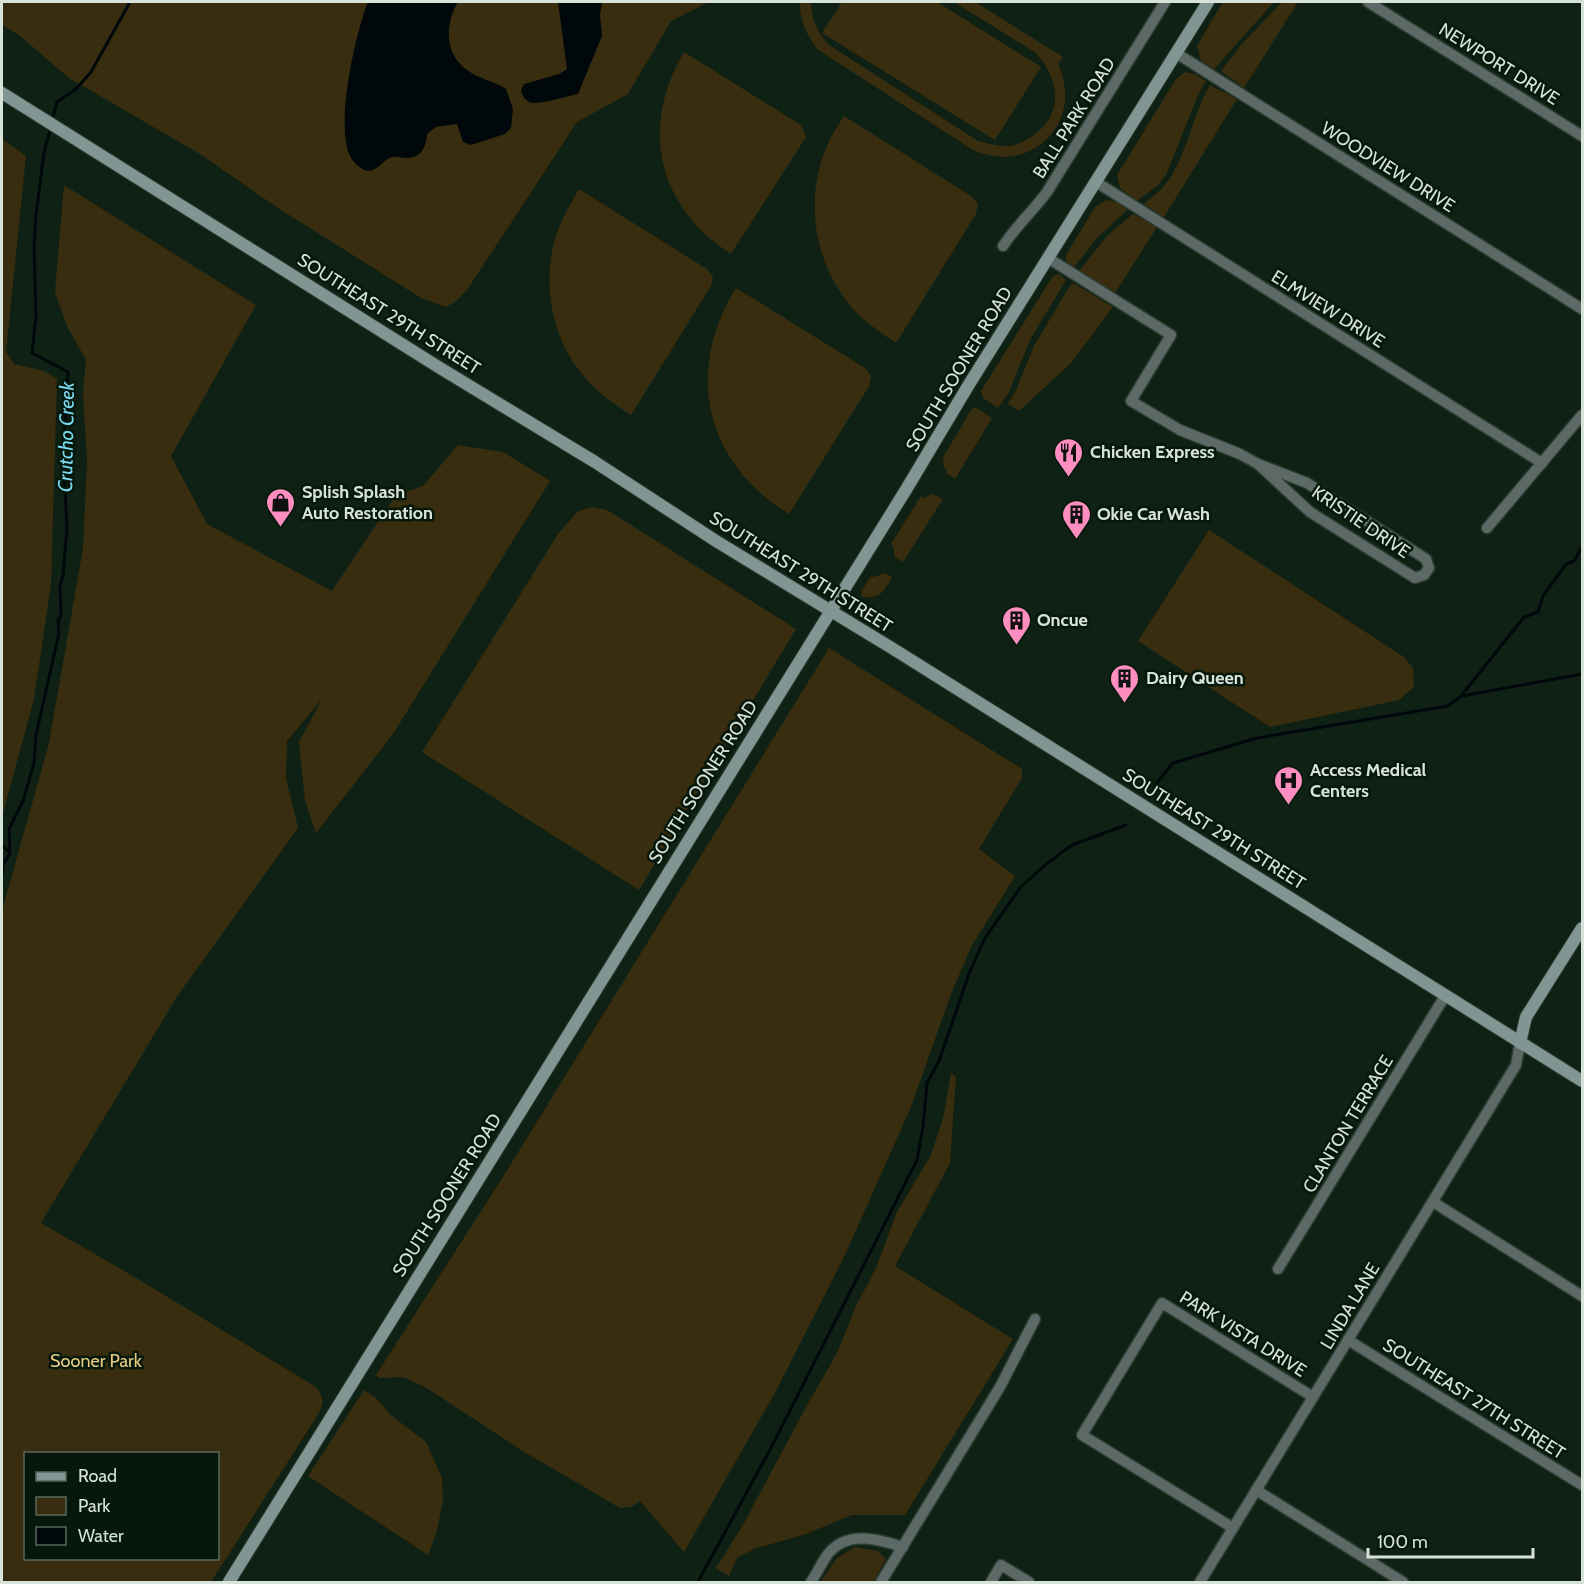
<svg xmlns="http://www.w3.org/2000/svg" width="1584" height="1584" font-family="Cabin,sans-serif">
  <style>
    .green { fill: #382d0e; fill-rule: evenodd }
    .water { fill: #00080c }
    .lines { fill: none; stroke-linecap: round; stroke-linejoin: round }
    .stream { stroke: #00080c; stroke-width: 3 }
    .street-casing { stroke: #2b3c30; stroke-width: 13 }
    .secondary-casing { stroke: #2b3c30; stroke-width: 14 }
    .street { stroke: #5d6967; stroke-width: 10 }
    .secondary { stroke: #819592; stroke-width: 12 }
    .labels { text-anchor: middle; stroke-width: 5; stroke-linejoin: round; paint-order: stroke }
    .street-label { font-size: 18px; fill: #d7e2d9; stroke: #06170b }
    .poi-label { font-size: 18px; font-weight: bold; fill: #d7e2d9; stroke: #06170b; text-anchor: start }
    .park-label { font-size: 18px; fill: #e6ca82; stroke: #06170b }
    .water-label { font-size: 20px; font-style: italic; fill: #7bdaf2; stroke: #06170b }
  </style>
  <rect width="100%" height="100%" fill="#0f2114"/>
  <!-- green -->
  <g class="green">
    <path d="M 2,2 L 709,2 L 671,21 L 628,94 L 577,122 L 467,290 L 455,302 L 446,307 L 421,298 L 275,206 L 200,154 L 69,78 L 19,35 L 2,25 Z"/>
    <path d="M 800,2 L 811,2 C 811,19 817,32 829,45 L 978,141 C 987,143 996,146 1006,146 C 1017,146 1026,141 1035,134 C 1065,112 1058,77 1036,53 L 954,2 L 975,2 L 1063,57 L 1058,64 C 1085,122 1031,176 973,150 L 817,49 C 807,35 799,20 800,2 Z"/>
    <path d="M 842,2 L 937,2 L 1041,67 L 995,140 L 822,33 Z"/>
    <path d="M 1223,2 L 1274,2 L 1214,69 L 1201,61 L 1197,46 Z"/>
    <path d="M 1282,2 L 1298,2 L 1244,88 L 1221,71 L 1240,46 Z"/>
    <path d="M 684,52 L 801,125 L 806,137 L 731,254 C 658,208 639,127 684,52 Z"/>
    <path d="M 1185,72 L 1195,74 L 1206,81 L 1198,95 L 1166,175 L 1158,185 L 1137,201 L 1120,188 L 1117,175 L 1176,79 Z"/>
    <path d="M 1210,85 L 1237,99 L 1164,217 L 1144,204 C 1152,197 1162,190 1168,181 C 1188,153 1192,115 1210,85 Z"/>
    <path d="M 844,116 L 971,196 L 978,204 L 976,214 L 896,343 C 883,334 870,326 859,315 C 815,271 802,201 828,144 C 832,134 838,125 844,116 Z"/>
    <path d="M 2,139 L 26,156 L 6,352 L 14,364 L 44,371 L 57,379 L 51,584 L 34,699 L 2,817 Z"/>
    <path d="M 64,185 L 256,305 L 171,456 L 207,524 L 332,591 L 396,495 L 423,486 L 458,445 L 503,452 L 550,481 L 393,734 L 316,833 L 305,801 L 299,742 L 322,699 L 287,741 L 286,778 L 298,828 L 178,995 L 41,1223 L 133,1276 L 316,1387 C 324,1397 324,1402 319,1413 L 211,1582 L 2,1582 L 2,911 L 49,743 L 83,548 L 87,461 L 83,392 L 86,360 L 67,326 L 55,292 ZM 26,1454 L 218,1454 L 218,1558 L 26,1558 Z"/>
    <path d="M 579,189 L 707,269 L 713,277 L 711,286 L 631,415 C 611,402 593,389 579,370 C 552,336 543,284 554,243 C 559,224 569,206 579,189 Z"/>
    <path d="M 1106,200 L 1117,202 L 1128,209 L 1097,238 L 1074,267 L 1068,263 L 1065,259 L 1067,253 L 1096,206 Z"/>
    <path d="M 1133,214 L 1157,227 L 1115,293 L 1079,271 L 1107,236 Z"/>
    <path d="M 1059,274 L 1066,280 L 1030,340 L 1009,392 L 998,408 L 983,398 L 981,391 L 1053,276 Z"/>
    <path d="M 1073,283 L 1113,307 L 1071,363 L 1019,411 L 1008,404 L 1017,388 L 1034,346 L 1069,287 Z"/>
    <path d="M 736,288 L 865,368 L 871,376 L 869,386 L 789,514 C 705,463 684,371 736,288 Z"/>
    <path d="M 975,407 L 992,418 L 955,479 L 946,473 L 947,471 L 943,465 L 944,460 L 942,459 L 971,410 Z"/>
    <path d="M 933,494 L 943,499 L 903,562 L 895,557 L 893,546 L 891,544 L 921,496 L 923,498 Z"/>
    <path d="M 593,507 L 607,510 L 796,629 L 639,890 L 422,752 L 558,534 L 578,511 Z"/>
    <path d="M 1209,530 L 1404,657 L 1413,668 L 1414,687 L 1399,700 L 1270,727 L 1138,641 Z"/>
    <path d="M 885,573 L 892,577 C 883,594 880,598 861,597 L 862,590 L 871,576 L 874,577 Z"/>
    <path d="M 829,648 L 1022,769 L 1022,778 L 979,849 L 1015,876 L 971,947 L 951,994 L 911,1107 L 845,1255 L 776,1391 L 684,1552 L 640,1501 L 631,1507 L 620,1508 L 521,1450 L 425,1387 L 403,1377 L 379,1378 L 376,1375 L 501,1180 Z"/>
    <path d="M 951,1073 L 956,1077 L 950,1163 L 895,1266 L 1013,1339 L 905,1515 L 852,1515 L 806,1534 L 754,1549 L 737,1558 L 729,1576 L 716,1568 L 744,1523 L 805,1409 L 838,1351 L 856,1306 L 876,1268 L 897,1212 L 931,1155 L 943,1118 Z"/>
    <path d="M 364,1390 L 376,1398 L 392,1416 L 426,1442 L 442,1478 L 443,1500 L 437,1531 L 428,1555 L 308,1476 Z"/>
    <path d="M 855,1547 L 878,1551 L 886,1559 L 873,1582 L 820,1582 L 837,1558 Z"/>
  </g>
  <!-- water -->
  <g class="water">
    <path d="M 368,2 L 458,2 C 445,23 444,54 467,70 C 479,79 494,81 506,89 L 513,109 L 511,128 L 505,134 L 471,145 L 463,142 L 457,124 L 436,127 L 427,134 C 426,148 421,158 406,158 C 401,158 397,156 392,157 C 380,160 373,183 354,162 C 331,137 356,31 368,2 Z"/>
    <path d="M 558,2 L 602,2 L 600,14 L 602,36 L 578,94 C 567,96 538,106 529,102 C 524,99 522,95 521,90 L 524,84 L 559,74 L 567,69 Z"/>
  </g>
  <g class="lines">
    <!-- stream -->
    <g class="stream">
      <path d="M 52,121 L 57,102 L 76,89 L 91,72 L 130,2"/>
      <path d="M 1462,696 L 1582,674"/>
      <path d="M 1155,785 L 1173,763 L 1257,738 L 1448,706 L 1461,696 L 1524,617 L 1538,612 L 1543,596 L 1566,564 L 1574,561 L 1582,547"/>
      <path d="M 2,845 L 9,852"/>
      <path d="M 2,876 L 3,865 L 10,853 L 9,829 L 23,801 L 34,763 L 36,735 L 59,633 L 58,621 L 61,615 L 60,586 L 63,575 L 67,528 L 63,451 L 68,372 L 32,353 L 36,317 L 34,246 L 36,215 L 44,152 L 51,127"/>
      <path d="M 2,883 L 2,886"/>
      <path d="M 698,1582 L 774,1442 L 917,1160 L 923,1127 L 927,1083 L 939,1061 L 970,971 L 985,938 L 1020,888 L 1045,865 L 1072,845 L 1126,825"/>
    </g>
    <defs>
      <g id="street">
        <path d="M 1368,2 L 1582,136"/>
        <path d="M 1176,53 L 1582,309"/>
        <path d="M 1096,182 L 1542,463"/>
        <path d="M 1003,246 C 1016,226 1033,211 1047,192 L 1165,2"/>
        <path d="M 1048,258 L 1171,335 L 1131,401 L 1180,430 L 1240,454 L 1258,464 L 1310,512 L 1415,578 L 1424,575 L 1429,568 L 1426,559 L 1307,483 L 1258,464"/>
        <path d="M 1487,528 L 1582,415"/>
        <path d="M 1433,1202 L 1582,1296"/>
        <path d="M 1278,1269 L 1445,996"/>
        <path d="M 1348,1340 L 1582,1485"/>
        <path d="M 1256,1490 L 1403,1582"/>
        <path d="M 1233,1528 L 1082,1435 L 1162,1303 L 1313,1397"/>
        <path d="M 811,1582 C 817,1573 822,1562 828,1554 C 847,1530 878,1539 903,1547"/>
        <path d="M 881,1582 L 1000,1387 L 1035,1319"/>
        <path d="M 991,1582 L 1001,1565 L 1029,1582"/>
        <path d="M 1200,1582 L 1516,1065 L 1520,1043"/>
      </g>
      <g id="secondary">
        <path d="M 2,93 L 440,368 L 595,462 L 716,541 L 895,650 L 1582,1081"/>
        <path d="M 1520,1043 L 1526,1017 L 1582,928"/>
        <path d="M 229,1582 L 907,488 L 968,386 L 1208,2"/>
      </g>
    </defs>
    <!-- street casing -->
    <use href="#street" class="street-casing"/>
    <!-- secondary casing -->
    <use href="#secondary" class="secondary-casing"/>
    <!-- street -->
    <use href="#street" class="street"/>
    <!-- secondary -->
    <use href="#secondary" class="secondary"/>
  </g>
  <!-- icons -->
  <defs>
    <symbol id="restaurant-pin" viewBox="-11 -11 22 30"><path d="M0 17L-7.5 6A9.5 9.5 0 1 1 7.5 6Z" fill="#fd8ebf" stroke="#06170b"/><path d="M-5-6h1v4h1v-4h1v4h1v-4h1v5L-1.5 .5V6h-2V.5L-5-1ZM5-6V6H3V1.5H1.5Q1.5-4 5-6Z" fill="#111"/></symbol>
    <symbol id="shop-pin" viewBox="-11 -11 22 30"><path d="M0 17L-7.5 6A9.5 9.5 0 1 1 7.5 6Z" fill="#fd8ebf" stroke="#06170b"/><path d="M-5-2.5h2.3a2.7 3.5 0 0 1 5.4 0H5L5.5 6h-11ZM-1.5-2.5h3a1.5 2.3 0 0 0-3 0Z" fill="#111"/></symbol>
    <symbol id="building-pin" viewBox="-11 -11 22 30"><path d="M0 17L-7.5 6A9.5 9.5 0 1 1 7.5 6Z" fill="#fd8ebf" stroke="#06170b"/><path d="M-4-6H4V6H1V3H-1V6H-4ZM-2.5-4.3h1.7v1.8h-1.7ZM.8-4.3h1.7v1.8H.8ZM-2.5-1h1.7V.8h-1.7ZM.8-1h1.7V.8H.8Z" fill="#111"/></symbol>
    <symbol id="hospital-pin" viewBox="-11 -11 22 30"><path d="M0 17L-7.5 6A9.5 9.5 0 1 1 7.5 6Z" fill="#fd8ebf" stroke="#06170b"/><path d="M-5-5h3v3.5h4V-5h3V5h-3V1.5h-4V5h-3Z" fill="#111"/></symbol>
  </defs>
  <g fill-rule="evenodd">
    <use href="#restaurant-pin" x="1052" y="436" width="33" height="45"/>
    <use href="#shop-pin" x="264" y="486" width="33" height="45"/>
    <use href="#building-pin" x="1060" y="498" width="33" height="45"/>
    <use href="#building-pin" x="1000" y="604" width="33" height="45"/>
    <use href="#building-pin" x="1108" y="662" width="33" height="45"/>
    <use href="#hospital-pin" x="1272" y="764" width="33" height="45"/>
  </g>
  <g class="labels">
    <!-- street labels -->
    <g class="street-label">
      <text transform="translate(1499 64) rotate(32)" y="6">NEWPORT DRIVE</text>
      <text transform="translate(1074 118) rotate(-58)" y="6">BALL PARK ROAD</text>
      <text transform="translate(1388 167) rotate(32)" y="6">WOODVIEW DRIVE</text>
      <text transform="translate(1328 309) rotate(32)" y="6">ELMVIEW DRIVE</text>
      <text transform="translate(389 314) rotate(32)" y="6">SOUTHEAST 29TH STREET</text>
      <text transform="translate(959 369) rotate(-59)" y="6">SOUTH SOONER ROAD</text>
      <text transform="translate(1361 522) rotate(34)" y="6">KRISTIE DRIVE</text>
      <text transform="translate(801 572) rotate(32)" y="6">SOUTHEAST 29TH STREET</text>
      <text transform="translate(703 782) rotate(-58)" y="6">SOUTH SOONER ROAD</text>
      <text transform="translate(1214 829) rotate(32)" y="6">SOUTHEAST 29TH STREET</text>
      <text transform="translate(1348 1124) rotate(-59)" y="6">CLANTON TERRACE</text>
      <text transform="translate(447 1195) rotate(-58)" y="6">SOUTH SOONER ROAD</text>
      <text transform="translate(1350 1306) rotate(-59)" y="6">LINDA LANE</text>
      <text transform="translate(1243 1334) rotate(32)" y="6">PARK VISTA DRIVE</text>
      <text transform="translate(1474 1399) rotate(32)" y="6">SOUTHEAST 27TH STREET</text>
    </g>
    <!-- poi labels -->
    <g class="poi-label">
      <text x="1090" y="458">Chicken Express</text>
      <text x="302" y="498">Splish Splash<tspan x="302" dy="21">Auto Restoration</tspan></text>
      <text x="1097" y="520">Okie Car Wash</text>
      <text x="1037" y="626">Oncue</text>
      <text x="1146" y="684">Dairy Queen</text>
      <text x="1310" y="776">Access Medical<tspan x="1310" dy="21">Centers</tspan></text>
    </g>
    <!-- park labels -->
    <g class="park-label">
      <text x="96" y="1367">Sooner Park</text>
    </g>
    <!-- water labels -->
    <g class="water-label">
      <text transform="translate(66 437) rotate(-89)" y="7">Crutcho Creek</text>
    </g>
  </g>
  <!-- border -->
  <rect width="1584" height="1584" fill="none" stroke="#d7e2d9" stroke-width="6"/>
  <!-- legend -->
  <rect x="24" y="1452" width="195" height="108" fill="#06170b" stroke="#5a685d" stroke-width="1.5"/>
  <rect x="36" y="1472" width="30" height="9" fill="#819592" stroke="#5a685d" stroke-width="1.5"/>
  <text x="78" y="1482" font-size="18" fill="#d7e2d9">Road</text>
  <rect x="36" y="1497" width="30" height="18" fill="#382d0e" stroke="#5a685d" stroke-width="1.5"/>
  <text x="78" y="1512" font-size="18" fill="#d7e2d9">Park</text>
  <rect x="36" y="1527" width="30" height="18" fill="#00080c" stroke="#5a685d" stroke-width="1.5"/>
  <text x="78" y="1542" font-size="18" fill="#d7e2d9">Water</text>
  <!-- scale -->
  <path d="M1368 1548v9h165v-9" fill="none" stroke="#d7e2d9" stroke-width="3"/>
  <text x="1377" y="1548" font-size="18" fill="#d7e2d9" stroke="#06170b" stroke-width="4.5" paint-order="stroke">100 m</text>
</svg>
